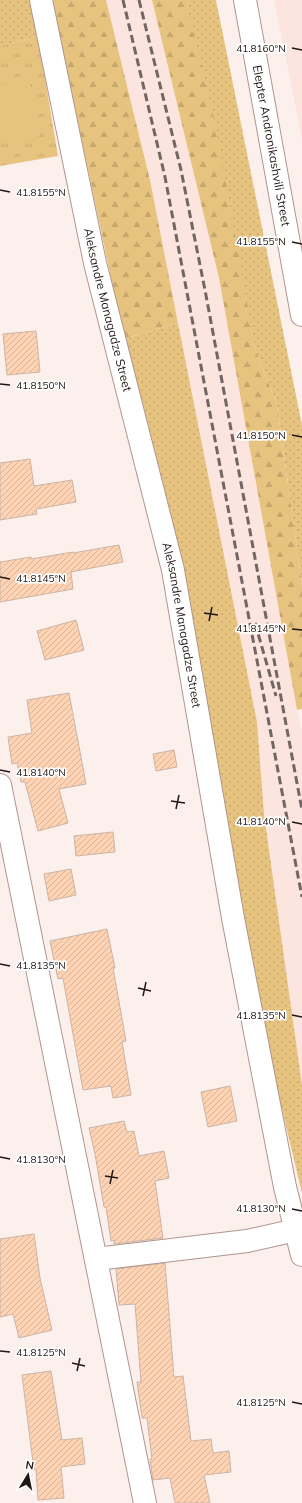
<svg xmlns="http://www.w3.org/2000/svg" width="302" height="1503" font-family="Mulish,sans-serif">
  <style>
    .built { fill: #fce5df }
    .grass { fill: url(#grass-dots) }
    .forest { fill: url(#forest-firs) }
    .park { fill: url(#park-tufts) }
    .pitch { fill: #e7c380 }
    .building { fill: url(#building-hatch); stroke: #cbb4a4 }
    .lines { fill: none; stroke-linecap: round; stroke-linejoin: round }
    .minor-casing { stroke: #b1958f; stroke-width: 24 }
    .secondary-casing { stroke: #b1958f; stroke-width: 24 }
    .minor { stroke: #fff; stroke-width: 22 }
    .secondary { stroke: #fff; stroke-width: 22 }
    .rail { stroke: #716664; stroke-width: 3; stroke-dasharray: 8 4; stroke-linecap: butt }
    .ticks { fill: none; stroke: #211715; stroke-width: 1.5 }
    .labels { text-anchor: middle; stroke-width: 3.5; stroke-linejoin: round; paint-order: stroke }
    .street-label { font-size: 12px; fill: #211715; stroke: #fff }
    .ticks-label { font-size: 10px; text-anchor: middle; fill: #211715; stroke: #fff; stroke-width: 3.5; stroke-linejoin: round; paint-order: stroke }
  </style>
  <defs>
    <pattern id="grass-dots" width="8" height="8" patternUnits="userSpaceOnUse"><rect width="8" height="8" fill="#e7c380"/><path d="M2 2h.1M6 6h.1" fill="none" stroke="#c6a76e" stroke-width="1.8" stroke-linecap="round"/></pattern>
    <pattern id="forest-firs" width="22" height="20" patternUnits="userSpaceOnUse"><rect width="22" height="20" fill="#e7c380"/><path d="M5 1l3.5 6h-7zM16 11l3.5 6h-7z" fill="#c6a76e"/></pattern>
    <pattern id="park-tufts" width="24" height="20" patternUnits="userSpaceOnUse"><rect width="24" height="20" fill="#e7c380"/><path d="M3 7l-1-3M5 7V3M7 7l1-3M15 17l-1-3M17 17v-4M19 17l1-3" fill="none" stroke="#c6a76e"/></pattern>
    <pattern id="building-hatch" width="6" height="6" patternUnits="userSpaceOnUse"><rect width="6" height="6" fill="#fdd3b4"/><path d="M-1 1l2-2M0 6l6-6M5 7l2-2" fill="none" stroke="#d9b49a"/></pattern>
  </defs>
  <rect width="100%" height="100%" fill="#fcf0ed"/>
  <!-- built -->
  <g class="built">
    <path d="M 106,0 L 152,0 L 219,278 L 297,710 L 302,730 L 302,1085 L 264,814 L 257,722 L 150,180 Z"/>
    <path d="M 274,0 L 302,0 L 302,139 Z"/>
  </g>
  <!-- grass -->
  <g class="grass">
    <path d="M 0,0 L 30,0 L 38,36 L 0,46 Z"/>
    <path d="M 186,0 L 216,0 L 302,425 L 302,585 L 277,405 L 255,348 Z"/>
    <path d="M 178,323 L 257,722 L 264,814 L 302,1085 L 302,1193 L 254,992 L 182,560 L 144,408 L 124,339 Z"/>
  </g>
  <!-- forest -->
  <g class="forest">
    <path d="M 52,0 L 106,0 L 150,180 L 178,323 L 124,339 Z"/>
    <path d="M 152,0 L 186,0 L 217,132 L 255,348 L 277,405 L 302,585 L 302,709 L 297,710 L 219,278 Z"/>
  </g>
  <!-- park -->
  <path class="park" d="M 38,36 L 58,156 L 0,166 L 0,46 Z"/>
  <!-- pitch -->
  <path class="pitch" d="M 30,80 L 39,136 L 0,143 L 0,85 Z"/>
  <!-- building -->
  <g class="building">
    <path d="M 36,331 L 40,372 L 7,375 L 3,334 Z"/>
    <path d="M 30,459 L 34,486 L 72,480 L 76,502 L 36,509 L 37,514 L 0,520 L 0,463 Z"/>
    <path d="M 119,545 L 123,562 L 71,572 L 73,589 L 0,602 L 0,562 L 31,557 L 31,559 L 73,552 L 73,553 Z"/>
    <path d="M 76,620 L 84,650 L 45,660 L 37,631 Z"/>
    <path d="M 69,693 L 86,784 L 59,789 L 68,823 L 38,831 L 25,782 L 21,782 L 17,763 L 12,764 L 8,737 L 32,733 L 27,700 Z"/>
    <path d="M 174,750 L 177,767 L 156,771 L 153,754 Z"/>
    <path d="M 113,832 L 115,852 L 76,856 L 74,836 Z"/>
    <path d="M 71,869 L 76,895 L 49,901 L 44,874 Z"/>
    <path d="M 107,929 L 115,968 L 113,968 L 126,1041 L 122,1042 L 131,1095 L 113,1098 L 111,1086 L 83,1090 L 63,978 L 58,979 L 50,941 Z"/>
    <path d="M 230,1086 L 237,1121 L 208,1127 L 201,1092 Z"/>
    <path d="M 124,1121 L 127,1132 L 134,1131 L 139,1156 L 164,1151 L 169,1178 L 155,1181 L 163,1238 L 114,1244 L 114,1240 L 111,1241 L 106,1207 L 104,1207 L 95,1154 L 89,1128 Z"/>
    <path d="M 34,1234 L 40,1278 L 52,1330 L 19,1338 L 13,1314 L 0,1317 L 0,1239 Z"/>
    <path d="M 165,1263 L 174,1377 L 183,1376 L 191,1441 L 211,1439 L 213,1453 L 229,1451 L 231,1472 L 204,1475 L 210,1503 L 175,1503 L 170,1478 L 153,1480 L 150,1459 L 152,1459 L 147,1418 L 142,1418 L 137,1382 L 141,1382 L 135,1304 L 119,1305 L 116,1269 Z"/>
    <path d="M 51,1371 L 62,1440 L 82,1438 L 85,1464 L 61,1467 L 64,1498 L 38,1500 L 36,1470 L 34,1470 L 22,1375 Z"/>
  </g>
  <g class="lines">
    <defs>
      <g id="minor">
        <path id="s1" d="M 41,0 L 95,263 L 173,570 L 233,918 L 285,1187 L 302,1255"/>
        <path d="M 0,785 L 145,1503"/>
        <path d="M 96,1259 L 247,1241 L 296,1230"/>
      </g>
      <g id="secondary">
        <path id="s2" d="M 245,0 L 302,315"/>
      </g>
    </defs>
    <!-- minor casing -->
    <use href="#minor" class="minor-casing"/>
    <!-- secondary casing -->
    <use href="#secondary" class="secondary-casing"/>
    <!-- minor -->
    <use href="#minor" class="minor"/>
    <!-- secondary -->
    <use href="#secondary" class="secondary"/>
    <!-- rail -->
    <g class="rail">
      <path d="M 123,0 L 165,177 L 302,897"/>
      <path d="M 139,0 L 181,170 L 205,290 L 302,810"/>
      <path d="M 255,623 L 276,696"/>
    </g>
  </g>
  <!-- ticks -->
  <path class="ticks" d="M 292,48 L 302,50M 0,190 L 10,192M 292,242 L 302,244M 0,384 L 10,385M 292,435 L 302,437M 0,577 L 10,579M 204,613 L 218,615M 209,621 L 212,607M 292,629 L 302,630M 0,770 L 10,772M 171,801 L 185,803M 176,809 L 179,795M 292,822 L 302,824M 0,964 L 10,966M 138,988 L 151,991M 143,996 L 146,982M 292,1015 L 302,1017M 0,1157 L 10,1159M 105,1176 L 118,1178M 110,1184 L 113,1170M 292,1209 L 302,1211M 0,1351 L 10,1352M 72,1363 L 85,1366M 77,1371 L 80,1358M 292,1402 L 302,1404"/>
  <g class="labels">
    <!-- street labels -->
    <g class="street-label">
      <text dy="4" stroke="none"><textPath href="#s2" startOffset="148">Elepter Andronikashvili Street</textPath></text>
      <text dy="4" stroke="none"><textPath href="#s1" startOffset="317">Aleksandre Managadze Street</textPath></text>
      <text dy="4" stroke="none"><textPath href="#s1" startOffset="641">Aleksandre Managadze Street</textPath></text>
    </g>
  </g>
  <g class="ticks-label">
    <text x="261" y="52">41.8160°N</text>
    <text x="41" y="196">41.8155°N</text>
    <text x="261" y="245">41.8155°N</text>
    <text x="41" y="389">41.8150°N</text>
    <text x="261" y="439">41.8150°N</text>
    <text x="41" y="582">41.8145°N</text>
    <text x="261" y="632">41.8145°N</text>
    <text x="41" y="776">41.8140°N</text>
    <text x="261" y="825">41.8140°N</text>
    <text x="41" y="969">41.8135°N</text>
    <text x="261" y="1019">41.8135°N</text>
    <text x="41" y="1163">41.8130°N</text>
    <text x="261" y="1212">41.8130°N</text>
    <text x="41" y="1356">41.8125°N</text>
    <text x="261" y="1406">41.8125°N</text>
  </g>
  <!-- north arrow -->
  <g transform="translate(28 1475) rotate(10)" stroke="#ffffff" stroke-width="3" paint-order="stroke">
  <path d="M0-3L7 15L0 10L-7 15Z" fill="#211715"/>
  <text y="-6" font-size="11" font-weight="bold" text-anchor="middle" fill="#211715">N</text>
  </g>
</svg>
